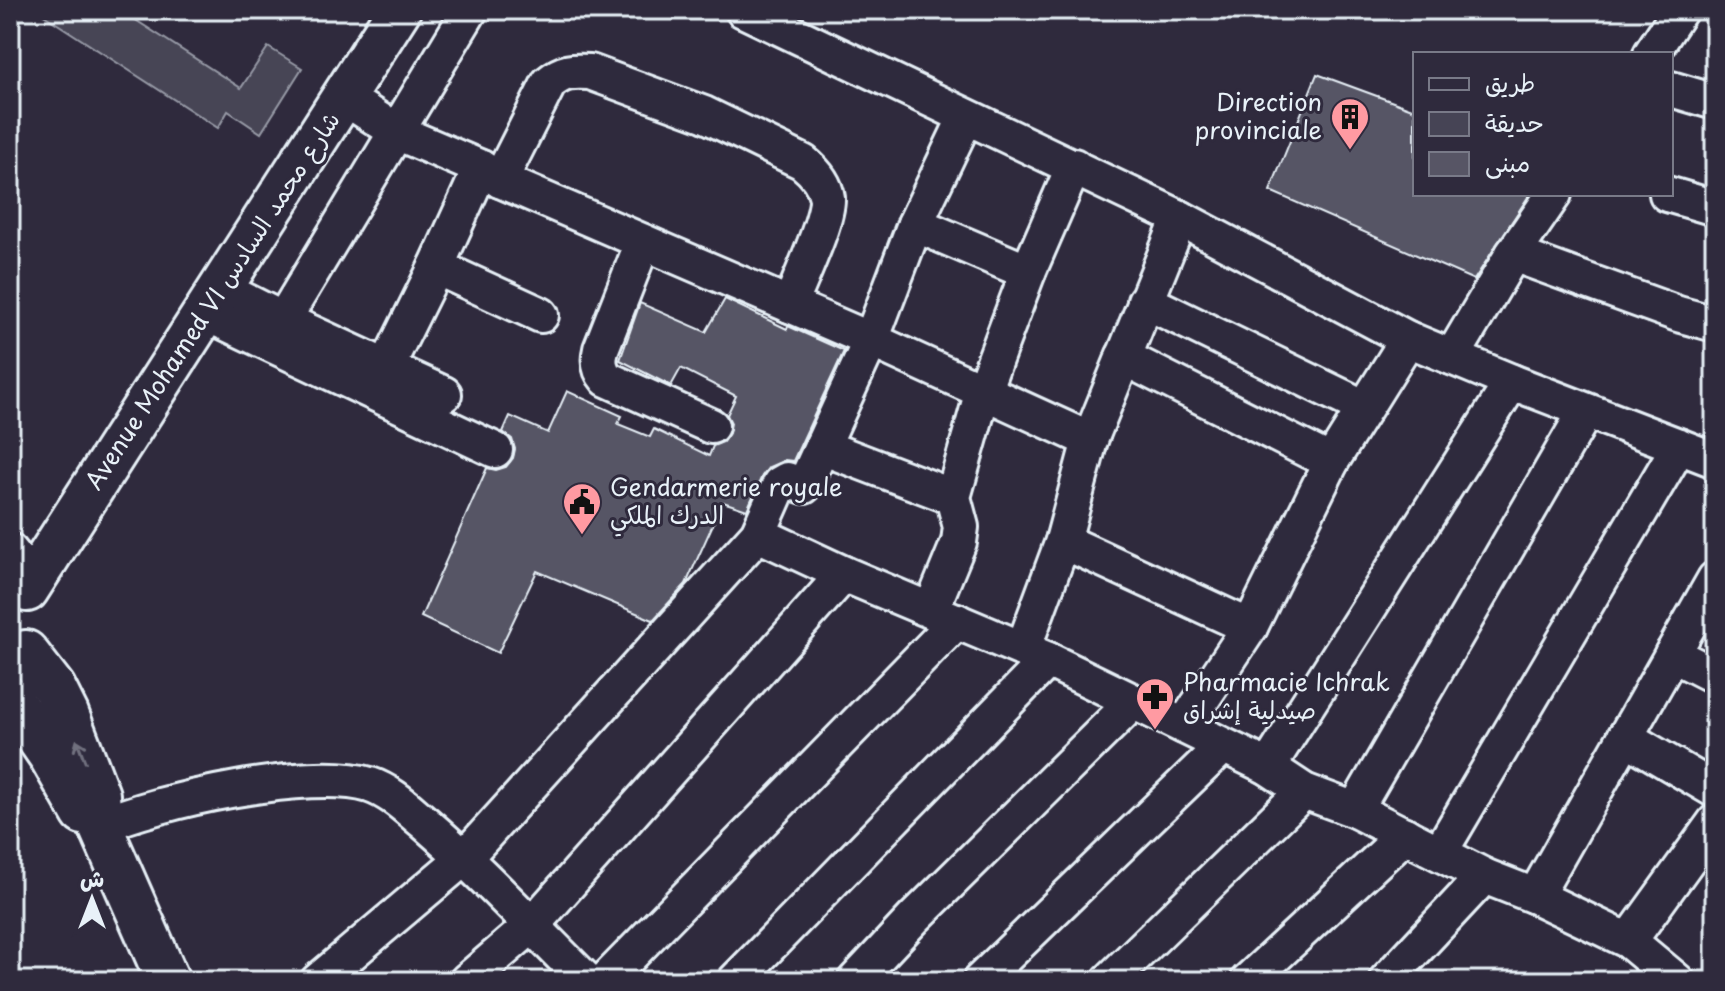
<svg xmlns="http://www.w3.org/2000/svg" width="1725" height="991" font-family="'Playpen Sans','Playpen Sans Arabic',sans-serif">
  <style>
    .green { fill: #464455; stroke: #979aa6; stroke-width: 2 }
    .building { fill: #575565; stroke: #e8f1f8; stroke-width: 2 }
    .lines { fill: none; stroke-linecap: round; stroke-linejoin: round }
    .minor-casing { stroke: #e8f1f8; stroke-width: 40 }
    .major-casing { stroke: #e8f1f8; stroke-width: 48 }
    .minor { stroke: #2f2a3d; stroke-width: 34 }
    .major { stroke: #2f2a3d; stroke-width: 42 }
    .oneway { stroke: #70707e }
    .labels { text-anchor: middle; stroke-width: 6; stroke-linejoin: round; paint-order: stroke }
    .poi-label { font-size: 24px; fill: #e8f1f8; stroke: #2f2a3d; text-anchor: start }
    .street-label { font-size: 24px; fill: #e8f1f8; stroke: #2f2a3d }
  </style>
  <rect width="100%" height="100%" fill="#2f2a3d"/>
  <filter id="ink" filterUnits="userSpaceOnUse"><feTurbulence type="fractalNoise" baseFrequency=".0125" numOctaves="2"/><feDisplacementMap in="SourceGraphic" scale="16" xChannelSelector="R" yChannelSelector="G"/><feConvolveMatrix kernelMatrix="1 2 1 2 8 2 1 2 1" color-interpolation-filters="sRGB"/></filter>
  <g filter="url(#ink)">
    <!-- green -->
    <path class="green" d="M 36,10 L 120,10 L 241,88 L 268,47 L 302,68 L 261,133 L 228,111 L 218,128 Z"/>
    <!-- building -->
    <g class="building">
      <path d="M 1317,74 L 1415,110 L 1415,194 L 1530,194 L 1474,280 L 1270,191 Z"/>
      <path d="M 725,299 L 787,329 L 788,326 L 844,351 L 793,461 L 785,460 L 769,467 L 762,476 L 747,510 L 723,502 L 686,584 L 653,620 L 537,571 L 498,653 L 421,617 L 487,468 L 496,470 L 506,467 L 513,458 L 515,449 L 512,439 L 503,432 L 510,416 L 548,433 L 567,391 L 622,416 L 618,424 L 650,437 L 654,429 L 709,456 L 713,446 L 723,442 L 729,433 L 731,423 L 727,415 L 736,396 L 681,368 L 671,386 L 620,360 L 640,303 L 706,332 Z"/>
    </g>
    <g class="lines">
      <defs>
        <g id="minor">
          <path d="M 743,10 L 1180,218 L 1408,339 L 1512,382 L 1715,460"/>
          <path d="M 1651,54 L 1680,10"/>
          <path d="M 1671,89 L 1715,102"/>
          <path d="M 345,98 L 399,133 L 481,168 L 500,180 L 871,340 L 1090,440"/>
          <path d="M 500,180 L 549,83 C 563,71 572,71 590,72 L 704,114 L 803,162 C 814,171 825,183 827,198 C 828,221 799,281 790,305"/>
          <path d="M 1667,194 L 1715,208"/>
          <path d="M 915,224 L 1028,272"/>
          <path d="M 643,242 L 601,349 C 598,361 599,370 607,379 L 711,426"/>
          <path d="M 1513,254 L 1678,314 L 1715,324"/>
          <path d="M 436,267 L 541,315"/>
          <path d="M 220,288 L 283,320 L 444,394"/>
          <path d="M 1145,301 L 1363,407"/>
          <path d="M 205,313 L 495,450"/>
          <path d="M 283,320 L 470,10"/>
          <path d="M 1123,357 L 1331,462"/>
          <path d="M 1452,357 L 1513,254 L 1554,194"/>
          <path d="M 386,368 L 436,267 L 481,168"/>
          <path d="M 822,447 L 953,497"/>
          <path d="M 758,534 L 844,574 L 1048,660 L 1268,767 L 1304,791 L 1355,810 L 1484,876 L 1535,896 L 1629,941 L 1677,981"/>
          <path d="M 1063,541 L 1250,627"/>
          <path d="M 10,551 L 33,579"/>
          <path d="M 931,610 L 959,542 L 961,527 L 953,497 L 983,391 L 1028,272 L 1074,166"/>
          <path d="M 1023,649 L 1063,541 L 1090,440 L 1180,218"/>
          <path d="M 1672,654 L 1715,676"/>
          <path d="M 1184,726 L 1250,627 L 1331,462 L 1408,339"/>
          <path d="M 1625,737 L 1715,790"/>
          <path d="M 1268,767 L 1512,382"/>
          <path d="M 1355,810 L 1586,411"/>
          <path d="M 100,826 C 157,801 311,767 370,785 C 391,792 408,809 425,823 C 482,872 533,928 587,981"/>
          <path d="M 1440,852 L 1679,446"/>
          <path d="M 1535,896 L 1715,579"/>
          <path d="M 1629,941 L 1715,822"/>
          <path d="M 318,981 L 465,857 L 758,534 L 780,484 L 787,480 L 804,486 L 871,340 L 915,224 L 966,117"/>
          <path d="M 467,981 L 531,926 L 844,574"/>
          <path d="M 605,981 L 957,621"/>
          <path d="M 735,981 L 1048,660"/>
          <path d="M 855,981 L 914,918 L 1133,702"/>
          <path d="M 980,981 L 1223,746"/>
          <path d="M 1109,981 L 1304,791"/>
          <path d="M 1248,981 L 1405,835"/>
          <path d="M 1386,981 L 1484,876"/>
        </g>
        <g id="major">
          <path d="M 27,590 L 399,10"/>
          <path d="M 26,652 L 54,688 L 67,714 L 98,795 L 100,826 L 168,981"/>
          <path d="M 10,698 L 51,757 L 83,813"/>
        </g>
      </defs>
      <!-- minor casing -->
      <use href="#minor" class="minor-casing"/>
      <!-- major casing -->
      <use href="#major" class="major-casing"/>
      <!-- minor -->
      <use href="#minor" class="minor"/>
      <!-- major -->
      <use href="#major" class="major"/>
    </g>
    <!-- one-way arrows -->
    <defs><path id="oneway-shaft" d="M-6 0H5M1.5-3L5.5 0L1.5 3" fill="none" stroke-width="1.6" stroke-linecap="round" stroke-linejoin="round" transform="scale(2)"/></defs>
    <use class="oneway" href="#oneway-shaft" transform="translate(81 751) rotate(-111)"/>
  </g>
  <!-- icons -->
  <defs>
    <symbol id="building-pin" viewBox="-11 -11 22 30"><path d="M0 17L-7.5 6A9.5 9.5 0 1 1 7.5 6Z" fill="#ff9aa2" stroke="#2f2a3d"/><path d="M-4-6H4V6H1V3H-1V6H-4ZM-2.5-4.3h1.7v1.8h-1.7ZM.8-4.3h1.7v1.8H.8ZM-2.5-1h1.7V.8h-1.7ZM.8-1h1.7V.8H.8Z" fill="#111"/></symbol>
    <symbol id="civic-pin" viewBox="-11 -11 22 30"><path d="M0 17L-7.5 6A9.5 9.5 0 1 1 7.5 6Z" fill="#ff9aa2" stroke="#2f2a3d"/><path d="M-.6-6.5H3V-4.5H.6V-3L4-1V1h2V6H-6V1h2V-1L-.6-3ZM-1.2 2.5V6h2.4V2.5Z" fill="#111"/></symbol>
    <symbol id="pharmacy-pin" viewBox="-11 -11 22 30"><path d="M0 17L-7.5 6A9.5 9.5 0 1 1 7.5 6Z" fill="#ff9aa2" stroke="#2f2a3d"/><path d="M-2-6h4v4h4v4h-4v4h-4v-4h-4v-4h4Z" fill="#111"/></symbol>
  </defs>
  <g fill-rule="evenodd">
    <use href="#building-pin" x="1328" y="95" width="44" height="60"/>
    <use href="#civic-pin" x="560" y="480" width="44" height="60"/>
    <use href="#pharmacy-pin" x="1133" y="675" width="44" height="60"/>
  </g>
  <g class="labels">
    <!-- poi labels -->
    <g class="poi-label">
      <text x="1322" y="111" text-anchor="end">Direction<tspan x="1322" dy="28">provinciale</tspan></text>
      <text x="610" y="496">Gendarmerie royale<tspan x="610" dy="28">الدرك الملكي</tspan></text>
      <text x="1183" y="691">Pharmacie Ichrak<tspan x="1183" dy="28">صيدلية إشراق</tspan></text>
    </g>
    <!-- street labels -->
    <g class="street-label">
      <text transform="translate(213 301) rotate(-57)" y="8">Avenue Mohamed VI شارع محمد السادس</text>
    </g>
  </g>
  <!-- margin -->
  <rect width="1725" height="991" fill="none" stroke="#2f2a3d" stroke-width="40"/>
  <rect x="20" y="20" width="1685" height="951" fill="none" stroke="#e8f1f8" stroke-width="3" filter="url(#ink)"/>
  <!-- legend -->
  <rect x="1413" y="52" width="260" height="144" fill="#2f2a3d" stroke="#797a88" stroke-width="2"/>
  <rect x="1429" y="78" width="40" height="12" fill="#2f2a3d" stroke="#797a88" stroke-width="2"/>
  <text x="1485" y="92" font-size="24" fill="#e8f1f8">طريق</text>
  <rect x="1429" y="112" width="40" height="24" fill="#464455" stroke="#797a88" stroke-width="2"/>
  <text x="1485" y="132" font-size="24" fill="#e8f1f8">حديقة</text>
  <rect x="1429" y="152" width="40" height="24" fill="#575565" stroke="#797a88" stroke-width="2"/>
  <text x="1485" y="172" font-size="24" fill="#e8f1f8">مبنى</text>
  <!-- north arrow -->
  <g transform="translate(92 899)" stroke="#2f2a3d" stroke-width="6" paint-order="stroke">
  <path d="M0-6L14 30L0 20L-14 30Z" fill="#e8f1f8"/>
  <text y="-12" font-size="22" font-weight="bold" text-anchor="middle" fill="#e8f1f8">ش</text>
  </g>
</svg>
